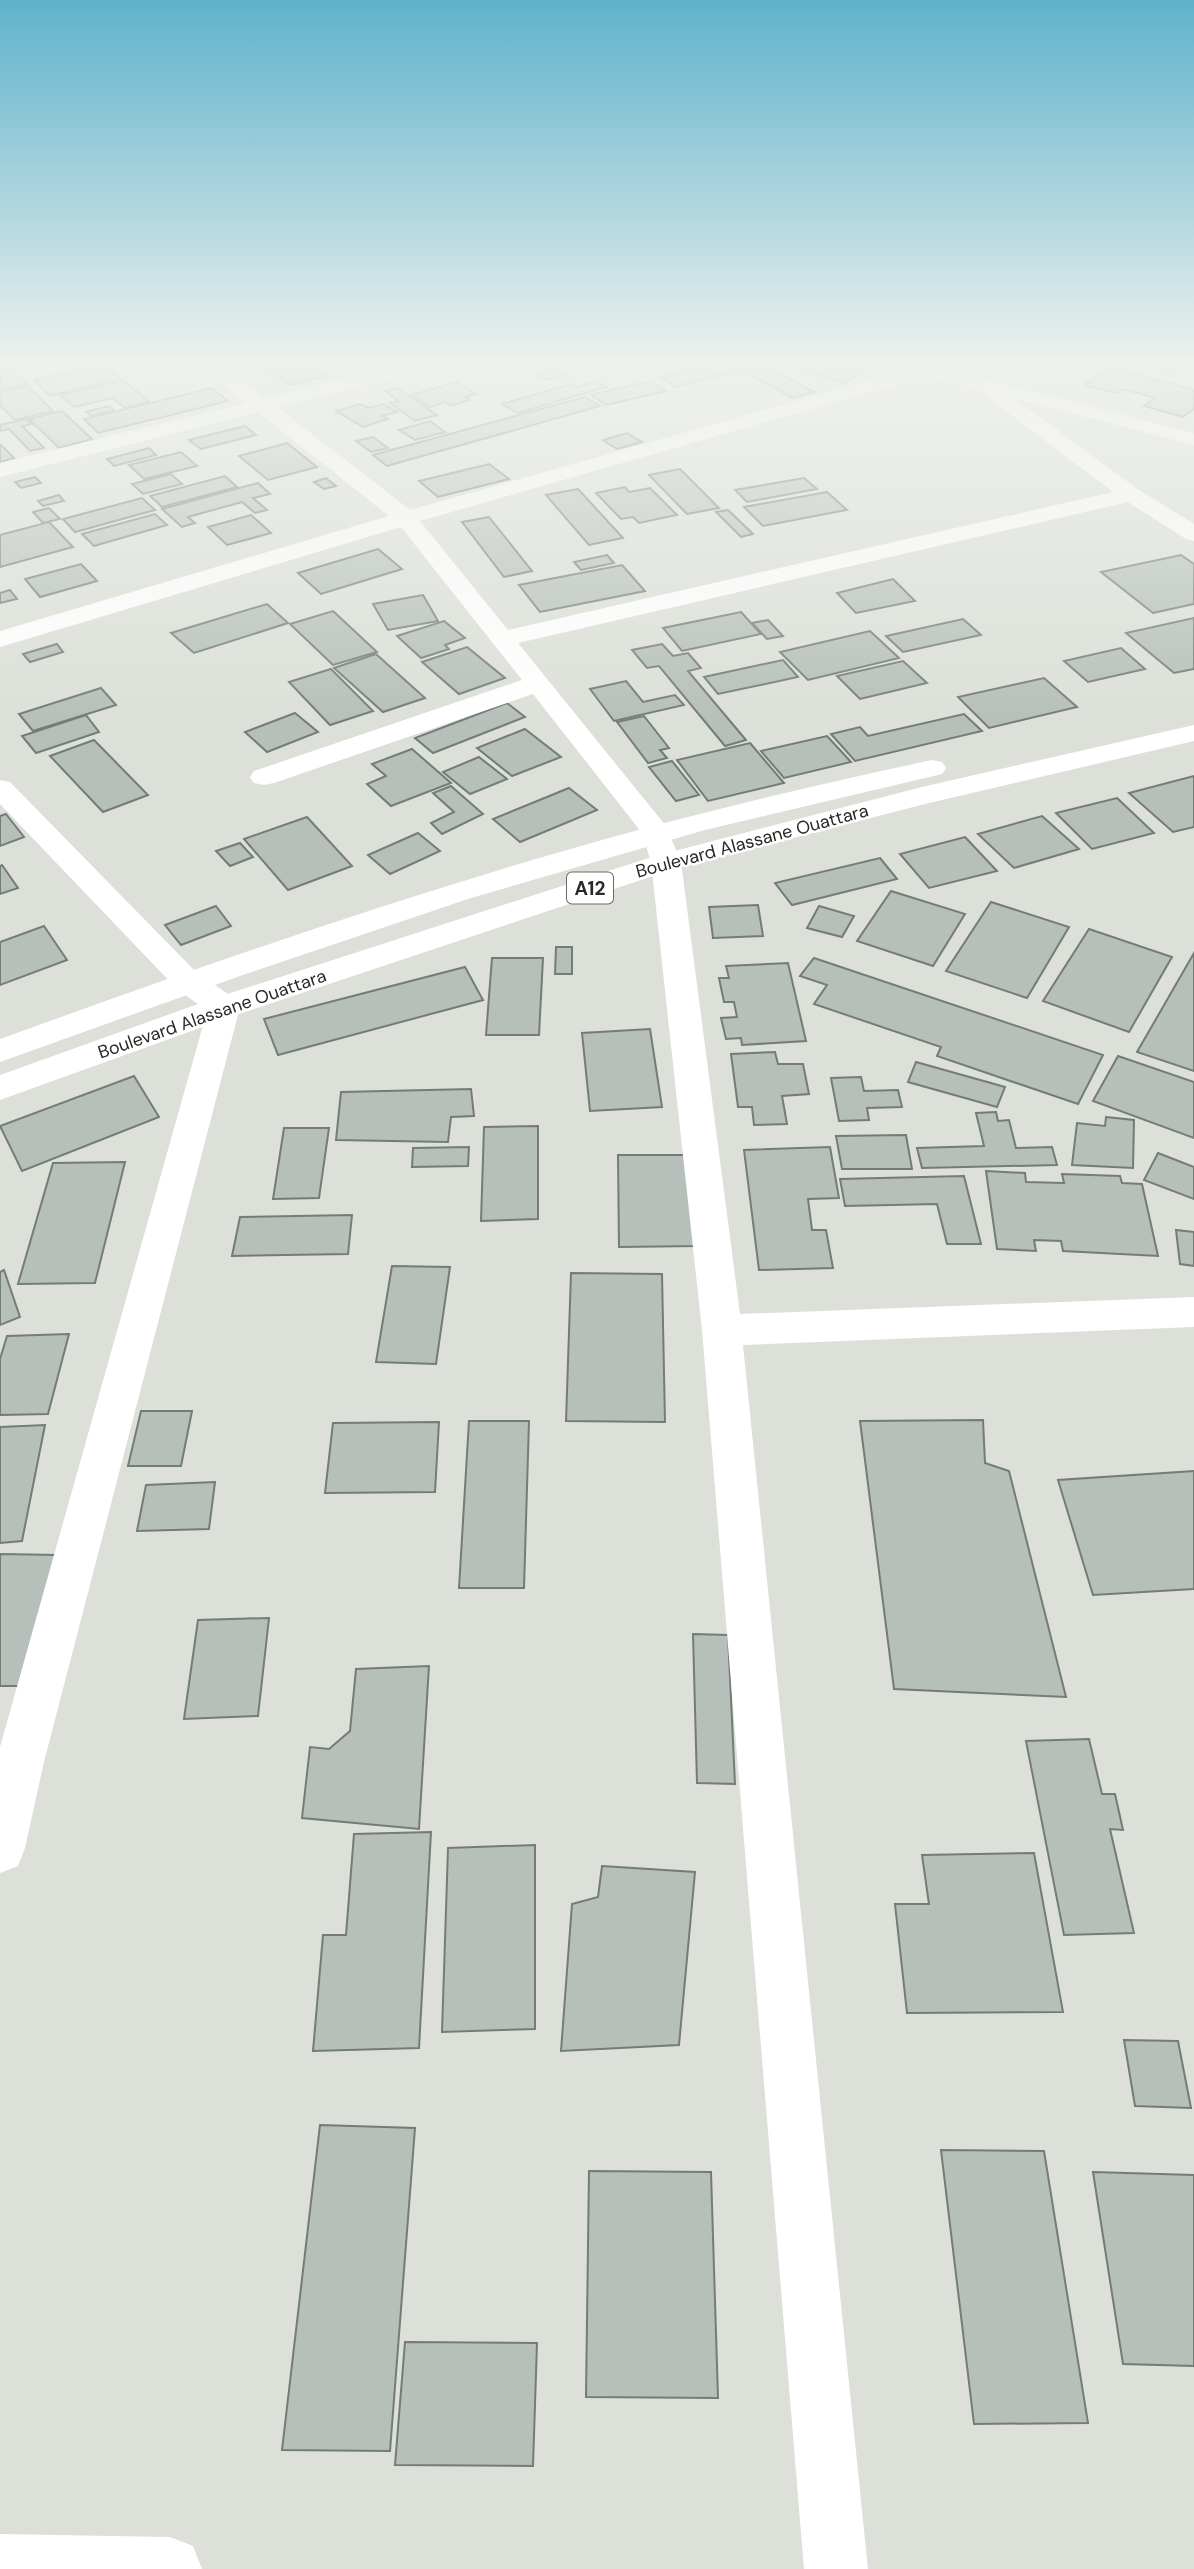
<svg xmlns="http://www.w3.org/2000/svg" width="1194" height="2569" font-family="'DM Sans',sans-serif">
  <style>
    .building { fill: #b6bfb9; stroke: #747c77; stroke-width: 2 }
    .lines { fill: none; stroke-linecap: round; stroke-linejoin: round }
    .street { fill: #fff; fill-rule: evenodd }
    .primary { fill: #fff; fill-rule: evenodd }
    .labels { text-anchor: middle; stroke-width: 5; stroke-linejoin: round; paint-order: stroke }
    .far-street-label { font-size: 18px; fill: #282a27; stroke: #fff }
    .shield { fill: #fff; stroke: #686a68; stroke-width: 2 }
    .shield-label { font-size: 19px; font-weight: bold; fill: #282a27 }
  </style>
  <rect width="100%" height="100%" fill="#dce0d8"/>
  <!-- building -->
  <g class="building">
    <path d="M 0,365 L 7,365 L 27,384 L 0,390 Z"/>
    <path d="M 100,365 L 104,365 L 120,379 L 50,396 L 34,380 Z"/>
    <path d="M 268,365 L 312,365 L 328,376 L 290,385 L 263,366 Z"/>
    <path d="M 708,365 L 725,365 L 735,371 L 676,387 L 660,377 Z"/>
    <path d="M 732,365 L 764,365 L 814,392 L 793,398 Z"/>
    <path d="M 781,365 L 863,365 L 871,367 L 845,383 Z"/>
    <path d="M 1153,365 L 1170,365 L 1180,370 L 1168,373 Z"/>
    <path d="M 1111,367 L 1194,390 L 1194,409 L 1183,417 L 1144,406 L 1156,398 L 1123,389 L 1116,393 L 1084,385 Z"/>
    <path d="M 555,369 L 565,375 L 544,380 L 534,374 Z"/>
    <path d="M 124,380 L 149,402 L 125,408 L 113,398 L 74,407 L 60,395 Z"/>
    <path d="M 596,381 L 606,387 L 518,413 L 502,404 L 571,384 L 577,387 Z"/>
    <path d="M 650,381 L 666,391 L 606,405 L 591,395 Z"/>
    <path d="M 457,382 L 476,394 L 465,397 L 470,400 L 451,406 L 445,402 L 430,407 L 411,395 Z"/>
    <path d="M 27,386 L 53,411 L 15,420 L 0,406 L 0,393 Z"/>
    <path d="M 212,388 L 228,401 L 98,433 L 84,419 Z"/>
    <path d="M 397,388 L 437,415 L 415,421 L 390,403 L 399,401 L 385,391 Z"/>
    <path d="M 585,397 L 600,406 L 387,466 L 373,455 Z"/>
    <path d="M 360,404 L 369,408 L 383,404 L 397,412 L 382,416 L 388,419 L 363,427 L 336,411 Z"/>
    <path d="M 108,406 L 114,410 L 92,416 L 86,412 Z"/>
    <path d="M 62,411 L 92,439 L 59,448 L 29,419 Z"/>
    <path d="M 26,419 L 32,424 L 22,426 L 44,448 L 30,451 L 9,429 L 0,431 L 0,425 Z"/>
    <path d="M 430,421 L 445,432 L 415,440 L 399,430 Z"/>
    <path d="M 245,426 L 256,435 L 201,449 L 189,440 Z"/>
    <path d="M 627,433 L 642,442 L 617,449 L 603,440 Z"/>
    <path d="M 373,437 L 388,448 L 371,452 L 356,441 Z"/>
    <path d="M 287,443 L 317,467 L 268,480 L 239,456 Z"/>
    <path d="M 0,444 L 14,458 L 0,462 Z"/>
    <path d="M 149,448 L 156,455 L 114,466 L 107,459 Z"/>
    <path d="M 181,452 L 197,466 L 144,479 L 129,465 Z"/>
    <path d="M 489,464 L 509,479 L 438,497 L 419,481 Z"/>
    <path d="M 680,469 L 719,508 L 687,514 L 649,475 Z"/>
    <path d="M 171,474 L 182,484 L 143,494 L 132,484 Z"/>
    <path d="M 225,476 L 237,487 L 162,507 L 150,496 Z"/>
    <path d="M 35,477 L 41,483 L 21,488 L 15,482 Z"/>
    <path d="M 326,478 L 336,486 L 324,489 L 314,482 Z"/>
    <path d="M 804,478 L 817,489 L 747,502 L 735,490 Z"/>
    <path d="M 258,483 L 270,494 L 253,498 L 267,510 L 255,513 L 242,502 L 188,517 L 195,523 L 182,527 L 162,509 Z"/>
    <path d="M 625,487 L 629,492 L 650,488 L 677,515 L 639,523 L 633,517 L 621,519 L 596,493 Z"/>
    <path d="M 578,489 L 623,538 L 589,545 L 546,495 Z"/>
    <path d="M 827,492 L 847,510 L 763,526 L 744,507 Z"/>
    <path d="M 59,495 L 64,501 L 43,506 L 38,501 Z"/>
    <path d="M 142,498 L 155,510 L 75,532 L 63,519 Z"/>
    <path d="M 49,508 L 60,519 L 43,523 L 33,512 Z"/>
    <path d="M 728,510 L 753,534 L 741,537 L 716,512 Z"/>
    <path d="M 155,514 L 167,525 L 94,546 L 82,534 Z"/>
    <path d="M 251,515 L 271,533 L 227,545 L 208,527 Z"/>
    <path d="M 489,517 L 532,571 L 504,577 L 462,522 Z"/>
    <path d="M 49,522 L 73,547 L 0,567 L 0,535 Z"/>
    <path d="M 378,549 L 402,569 L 321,594 L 298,573 Z"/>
    <path d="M 607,555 L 614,563 L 581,570 L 574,562 Z"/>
    <path d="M 1181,555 L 1194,564 L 1194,604 L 1153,613 L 1101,572 Z"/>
    <path d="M 81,564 L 97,581 L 40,597 L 25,579 Z"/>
    <path d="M 622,565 L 645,591 L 540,612 L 519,585 Z"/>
    <path d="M 893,579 L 915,601 L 856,613 L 837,593 Z"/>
    <path d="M 10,590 L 17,599 L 0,603 L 0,593 Z"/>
    <path d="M 423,595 L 438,621 L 388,630 L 373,604 Z"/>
    <path d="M 267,604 L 288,623 L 194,653 L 171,633 Z"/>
    <path d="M 333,611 L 377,652 L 333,665 L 290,624 Z"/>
    <path d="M 741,612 L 761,634 L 682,651 L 663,628 Z"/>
    <path d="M 1194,618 L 1194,669 L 1174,673 L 1126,633 Z"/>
    <path d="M 963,619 L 981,635 L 903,652 L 886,636 Z"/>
    <path d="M 768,620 L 783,636 L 767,639 L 752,623 Z"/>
    <path d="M 444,621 L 465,638 L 445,645 L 449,649 L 421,658 L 397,636 Z"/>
    <path d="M 870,631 L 899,658 L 808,680 L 780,652 Z"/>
    <path d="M 57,644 L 63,652 L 30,662 L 23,654 Z"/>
    <path d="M 662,644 L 673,656 L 688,653 L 701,668 L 688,671 L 746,740 L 725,746 L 659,666 L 647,668 L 632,650 Z"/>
    <path d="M 467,647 L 505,678 L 459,694 L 422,662 Z"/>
    <path d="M 1121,648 L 1145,669 L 1088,682 L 1064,661 Z"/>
    <path d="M 376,654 L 425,698 L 383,712 L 334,668 Z"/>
    <path d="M 783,660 L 798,677 L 718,694 L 704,677 Z"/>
    <path d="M 903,661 L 927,683 L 860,699 L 837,676 Z"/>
    <path d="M 331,669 L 373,711 L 330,725 L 289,682 Z"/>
    <path d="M 1044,678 L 1077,707 L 989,728 L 958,697 Z"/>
    <path d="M 626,681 L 643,702 L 675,695 L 684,705 L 614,721 L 590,689 Z"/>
    <path d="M 101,688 L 116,705 L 33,731 L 19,714 Z"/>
    <path d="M 507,703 L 525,717 L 433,753 L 415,738 Z"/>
    <path d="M 295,713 L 318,732 L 267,752 L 245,732 Z"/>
    <path d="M 964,714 L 982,731 L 855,761 L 831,734 L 860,727 L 868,736 Z"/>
    <path d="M 86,715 L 99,732 L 36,753 L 22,736 Z"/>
    <path d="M 644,716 L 669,748 L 660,750 L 667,758 L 648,763 L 617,722 Z"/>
    <path d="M 525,729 L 561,757 L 512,776 L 477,748 Z"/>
    <path d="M 827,736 L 851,762 L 784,778 L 761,751 Z"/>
    <path d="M 94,740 L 148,795 L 103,812 L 50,756 Z"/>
    <path d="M 750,743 L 784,783 L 708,801 L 677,760 Z"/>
    <path d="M 412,749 L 451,783 L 391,806 L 367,784 L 386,776 L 372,764 Z"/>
    <path d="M 479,757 L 507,779 L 470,794 L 443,772 Z"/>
    <path d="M 672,761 L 699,795 L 676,801 L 649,767 Z"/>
    <path d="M 1194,776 L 1194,827 L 1173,832 L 1129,793 Z"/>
    <path d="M 451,786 L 483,814 L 442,834 L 431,823 L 454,812 L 433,793 Z"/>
    <path d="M 569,788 L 597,810 L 520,842 L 493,819 Z"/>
    <path d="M 1117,798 L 1154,833 L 1092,849 L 1056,813 Z"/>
    <path d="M 6,814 L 24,837 L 0,846 L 0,816 Z"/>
    <path d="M 1042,816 L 1079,849 L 1014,868 L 978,834 Z"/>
    <path d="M 307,817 L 352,866 L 288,890 L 244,839 Z"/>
    <path d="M 418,833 L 440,851 L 390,874 L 368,855 Z"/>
    <path d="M 965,837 L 997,871 L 929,888 L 900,854 Z"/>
    <path d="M 240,843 L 253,857 L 230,866 L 216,851 Z"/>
    <path d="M 880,858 L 897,879 L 792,905 L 775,883 Z"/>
    <path d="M 2,865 L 18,888 L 0,894 L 0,866 Z"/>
    <path d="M 891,891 L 965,914 L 933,966 L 857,941 Z"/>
    <path d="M 991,902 L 1069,927 L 1027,998 L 946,971 Z"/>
    <path d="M 758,905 L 763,936 L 713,938 L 709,907 Z"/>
    <path d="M 216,906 L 231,926 L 181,945 L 165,925 Z"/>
    <path d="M 819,906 L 854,916 L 842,937 L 807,928 Z"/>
    <path d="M 44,926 L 67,960 L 0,985 L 0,942 Z"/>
    <path d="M 1089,929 L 1172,957 L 1129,1032 L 1043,1001 Z"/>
    <path d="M 556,947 L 572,947 L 572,974 L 555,974 Z"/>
    <path d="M 1194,953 L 1194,1071 L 1137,1052 Z"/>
    <path d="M 492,958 L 543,958 L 539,1035 L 486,1035 Z"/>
    <path d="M 814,958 L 1103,1055 L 1078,1104 L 937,1056 L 941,1047 L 814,1004 L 827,985 L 800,976 Z"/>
    <path d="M 788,963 L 806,1041 L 742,1045 L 741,1038 L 726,1039 L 721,1018 L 737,1017 L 734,1002 L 724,1002 L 719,978 L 729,978 L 726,966 Z"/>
    <path d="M 465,967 L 483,1000 L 278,1055 L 264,1019 Z"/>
    <path d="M 650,1029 L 662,1107 L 590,1111 L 582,1033 Z"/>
    <path d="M 775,1052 L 778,1064 L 803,1064 L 809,1094 L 782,1096 L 787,1124 L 754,1125 L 752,1107 L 738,1107 L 731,1054 Z"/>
    <path d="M 1118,1056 L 1194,1082 L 1194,1138 L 1093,1101 Z"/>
    <path d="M 916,1062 L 1005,1087 L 997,1107 L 908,1082 Z"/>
    <path d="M 134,1076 L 159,1117 L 22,1171 L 0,1126 Z"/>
    <path d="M 861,1077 L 864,1091 L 898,1090 L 902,1107 L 867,1108 L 869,1120 L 839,1121 L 831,1078 Z"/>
    <path d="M 471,1089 L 474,1116 L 451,1117 L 448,1142 L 336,1140 L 341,1092 Z"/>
    <path d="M 996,1112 L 998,1121 L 1009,1120 L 1016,1148 L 1052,1147 L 1057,1165 L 922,1168 L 917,1148 L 984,1146 L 976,1113 Z"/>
    <path d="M 1106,1117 L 1134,1120 L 1133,1168 L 1072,1165 L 1077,1123 L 1105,1126 Z"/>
    <path d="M 538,1126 L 538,1219 L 481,1221 L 484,1127 Z"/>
    <path d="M 284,1128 L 329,1128 L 319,1198 L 273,1199 Z"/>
    <path d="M 906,1135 L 912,1169 L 842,1169 L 836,1136 Z"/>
    <path d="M 469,1147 L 468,1166 L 412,1167 L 413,1148 Z"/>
    <path d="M 830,1147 L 839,1198 L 808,1199 L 812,1230 L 826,1230 L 833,1268 L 759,1270 L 744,1150 Z"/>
    <path d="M 1158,1153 L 1194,1167 L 1194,1199 L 1144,1180 Z"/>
    <path d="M 618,1155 L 693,1155 L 698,1246 L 619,1247 Z"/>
    <path d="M 125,1162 L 95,1283 L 18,1284 L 53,1163 Z"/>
    <path d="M 986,1171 L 1025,1173 L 1026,1182 L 1064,1183 L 1062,1174 L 1120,1176 L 1122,1183 L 1142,1184 L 1158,1256 L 1063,1251 L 1061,1241 L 1034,1240 L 1036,1251 L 997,1249 Z"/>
    <path d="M 964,1176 L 981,1244 L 947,1244 L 937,1204 L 845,1206 L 840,1179 Z"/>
    <path d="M 352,1215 L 348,1254 L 232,1256 L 240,1217 Z"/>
    <path d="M 1176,1230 L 1194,1232 L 1194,1266 L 1180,1264 Z"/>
    <path d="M 392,1266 L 450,1267 L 436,1364 L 376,1362 Z"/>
    <path d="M 4,1270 L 20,1317 L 0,1325 L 0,1272 Z"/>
    <path d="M 571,1273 L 662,1274 L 665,1422 L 566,1421 Z"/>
    <path d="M 69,1334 L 48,1414 L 0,1415 L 0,1359 L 7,1336 Z"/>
    <path d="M 141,1411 L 192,1411 L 181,1466 L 128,1466 Z"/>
    <path d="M 983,1420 L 985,1463 L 1009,1471 L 1066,1697 L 894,1689 L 860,1421 Z"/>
    <path d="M 469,1421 L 529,1421 L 524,1588 L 459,1588 Z"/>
    <path d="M 439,1422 L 435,1492 L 325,1493 L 333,1423 Z"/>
    <path d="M 45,1425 L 22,1541 L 0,1543 L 0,1427 Z"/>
    <path d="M 1194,1471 L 1194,1589 L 1093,1595 L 1058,1480 Z"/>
    <path d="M 215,1482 L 209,1529 L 137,1531 L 146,1485 Z"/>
    <path d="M 0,1554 L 59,1555 L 22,1686 L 0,1686 Z"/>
    <path d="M 269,1618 L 258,1716 L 184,1719 L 198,1620 Z"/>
    <path d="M 693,1634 L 728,1635 L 735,1784 L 697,1783 Z"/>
    <path d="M 429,1666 L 419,1829 L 302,1818 L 310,1747 L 329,1749 L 350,1731 L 356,1669 Z"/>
    <path d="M 1089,1739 L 1102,1794 L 1115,1794 L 1123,1830 L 1110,1829 L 1134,1933 L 1064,1935 L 1026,1741 Z"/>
    <path d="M 431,1832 L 419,2048 L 313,2051 L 323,1935 L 346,1935 L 354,1834 Z"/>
    <path d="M 535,1845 L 535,2029 L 442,2032 L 448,1848 Z"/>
    <path d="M 1034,1853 L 1063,2012 L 907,2013 L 895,1904 L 929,1904 L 922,1855 Z"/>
    <path d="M 602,1866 L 695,1872 L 679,2045 L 561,2051 L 572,1904 L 598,1897 Z"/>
    <path d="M 1124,2040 L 1178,2041 L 1191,2108 L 1135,2106 Z"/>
    <path d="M 320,2125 L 415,2128 L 390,2451 L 282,2450 Z"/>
    <path d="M 941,2150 L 1044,2151 L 1088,2423 L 974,2424 Z"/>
    <path d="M 589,2171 L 711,2172 L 718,2398 L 586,2397 Z"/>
    <path d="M 1093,2172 L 1194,2175 L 1194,2366 L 1123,2364 Z"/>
    <path d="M 405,2342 L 537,2343 L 533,2466 L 395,2465 Z"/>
  </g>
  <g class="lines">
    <!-- street -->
    <g class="street">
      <path d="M 200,365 L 222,365 L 265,398 L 401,365 L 434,365 L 431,369 L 277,407 L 410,510 L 920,366 L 934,366 L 937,370 L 934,374 L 420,521 L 508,630 L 1113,492 L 978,390 L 975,386 L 978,382 L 992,382 L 1139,490 L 1194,524 L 1194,541 L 1186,539 L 1128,502 L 518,643 L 666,826 L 681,862 L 740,1314 L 1194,1297 L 1194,1327 L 743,1345 L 868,2569 L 804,2569 L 702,1330 L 651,862 L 642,833 L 533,694 L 274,783 L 264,785 L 254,783 L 250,777 L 254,771 L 522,680 L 401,527 L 0,647 L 0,631 L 389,516 L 258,412 L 0,477 L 0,463 L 246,403 Z"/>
      <path d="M 0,780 L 10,782 L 198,974 L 236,999 L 240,1007 L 44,1762 L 25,1848 L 18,1866 L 0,1873 L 0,1747 L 207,1011 L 176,988 L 0,804 Z"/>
      <path d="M 0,2534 L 170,2537 L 193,2546 L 202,2569 L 0,2569 Z"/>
    </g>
    <!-- primary -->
    <g class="primary">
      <path d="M 897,365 L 929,365 L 1194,433 L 1194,445 L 900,369 Z"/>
      <path d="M 1194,725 L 1194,741 L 925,804 L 677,868 L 236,1015 L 0,1100 L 0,1075 L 212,999 L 655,856 L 922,787 Z"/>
      <path d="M 932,760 L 942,762 L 946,768 L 942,774 L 705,830 L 471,898 L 240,976 L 0,1062 L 0,1039 C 188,971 376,905 567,850 C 688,815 810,786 932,760 Z"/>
    </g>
  </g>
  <!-- sky -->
  <linearGradient id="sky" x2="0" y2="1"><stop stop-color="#5eb2cc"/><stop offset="0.5" stop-color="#eff1ed"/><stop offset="1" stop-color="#eff1ed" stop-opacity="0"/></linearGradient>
  <rect width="1194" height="724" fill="url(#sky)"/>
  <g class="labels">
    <!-- far-street labels -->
    <g class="far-street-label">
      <text transform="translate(752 841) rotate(-15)" y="6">Boulevard Alassane Ouattara</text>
      <text transform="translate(212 1014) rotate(-19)" y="6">Boulevard Alassane Ouattara</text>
    </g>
    <!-- shield labels -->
    <rect class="shield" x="567" y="872.5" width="46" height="31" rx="5"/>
    <g class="shield-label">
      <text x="590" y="895">A12</text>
    </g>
  </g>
</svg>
